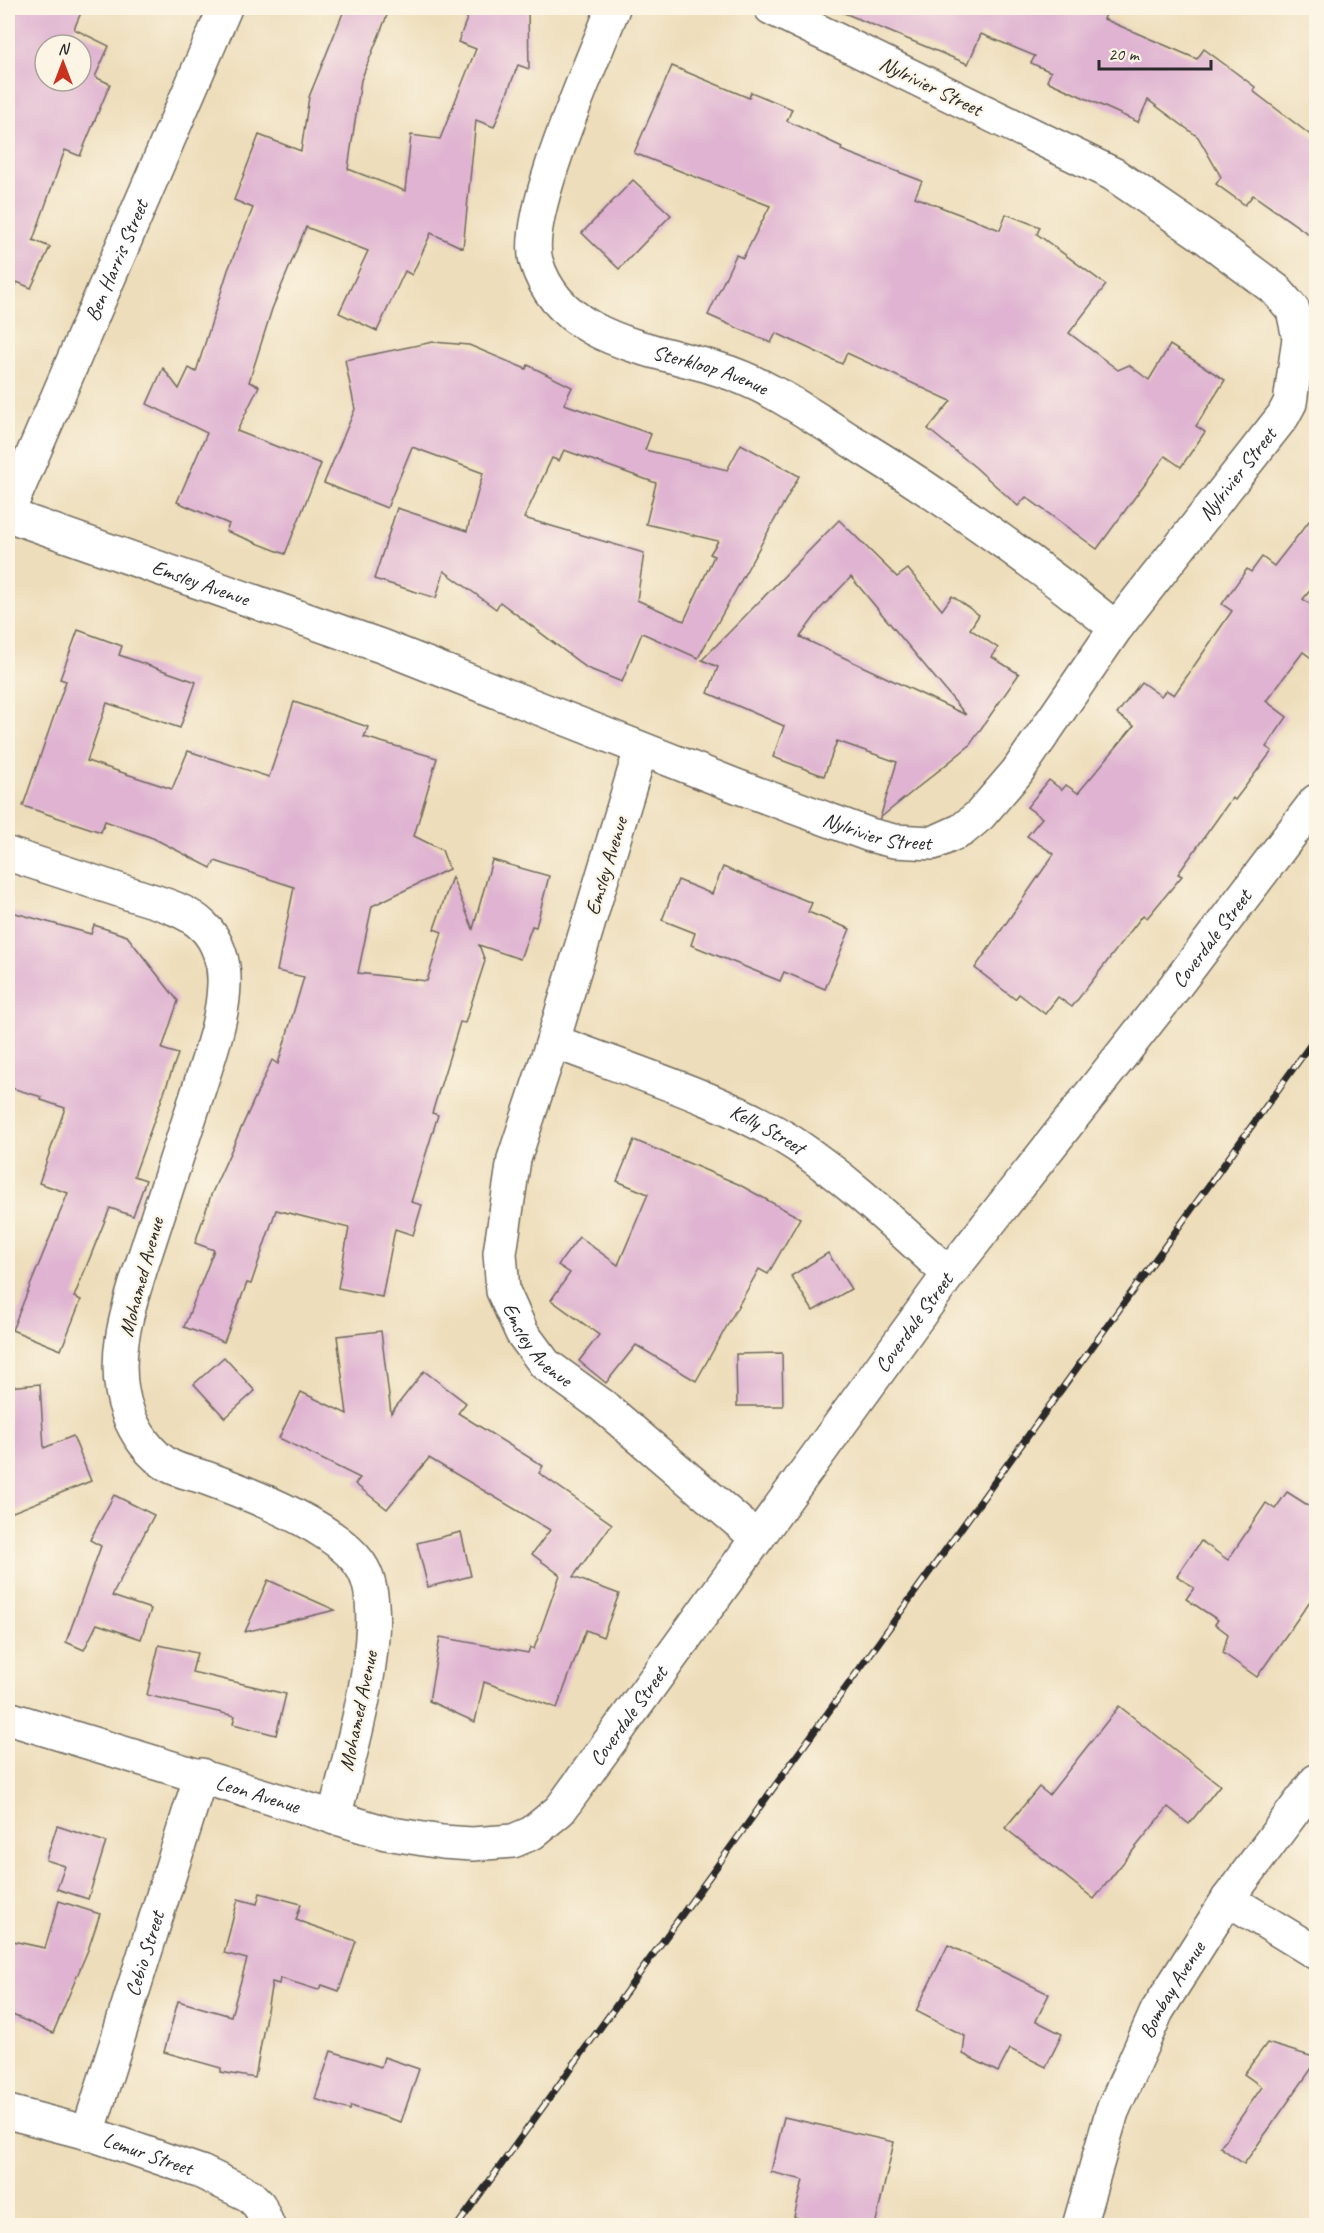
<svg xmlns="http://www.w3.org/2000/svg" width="1324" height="2233" font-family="Caveat,sans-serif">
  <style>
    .building { fill: #dfb3d1; fill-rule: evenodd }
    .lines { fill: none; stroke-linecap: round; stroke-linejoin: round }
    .minor-casing { stroke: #6f695d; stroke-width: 36 }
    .minor { stroke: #fff; stroke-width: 33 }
    .rail-casing { stroke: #2b2b2b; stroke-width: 7 }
    .rail { stroke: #fcf5e5; stroke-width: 4.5; stroke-dasharray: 14; stroke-linecap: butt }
    .labels { text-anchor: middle; stroke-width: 4.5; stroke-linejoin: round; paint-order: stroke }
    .street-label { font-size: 21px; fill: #2b2b2b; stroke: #fcf5e5 }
  </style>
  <rect width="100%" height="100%" fill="#fcf5e5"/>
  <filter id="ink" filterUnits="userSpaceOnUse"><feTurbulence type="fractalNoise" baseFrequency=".0167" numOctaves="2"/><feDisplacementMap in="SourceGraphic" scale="12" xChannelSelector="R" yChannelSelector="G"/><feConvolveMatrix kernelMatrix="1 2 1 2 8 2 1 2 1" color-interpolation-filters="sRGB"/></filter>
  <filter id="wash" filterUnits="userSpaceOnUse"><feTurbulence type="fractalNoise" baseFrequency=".008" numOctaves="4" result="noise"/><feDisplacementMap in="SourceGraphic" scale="24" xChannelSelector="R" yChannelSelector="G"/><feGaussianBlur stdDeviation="1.35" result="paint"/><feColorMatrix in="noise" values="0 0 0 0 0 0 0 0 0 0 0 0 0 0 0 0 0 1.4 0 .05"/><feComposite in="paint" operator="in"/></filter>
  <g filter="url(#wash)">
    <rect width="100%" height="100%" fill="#edddba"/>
    <g id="blocks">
      <!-- building -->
      <g class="building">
        <path d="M 14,8 L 83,8 L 74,29 L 109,46 L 95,77 L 110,84 L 80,156 L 65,150 L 33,240 L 50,247 L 31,288 L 17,282 L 11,298 L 8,297 L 8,22 ZM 45,45 L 81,45 L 81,81 L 45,81 Z"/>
        <path d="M 345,8 L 390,8 L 361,80 L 348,169 L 405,191 L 411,135 L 440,139 L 476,49 L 458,42 L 471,8 L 528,8 L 529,69 L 518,65 L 494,127 L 476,120 L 463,248 L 431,233 L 412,275 L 405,271 L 377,331 L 339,313 L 368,251 L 306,227 L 272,309 L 249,382 L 259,386 L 237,431 L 321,464 L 285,554 L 226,531 L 229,524 L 177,502 L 207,433 L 147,404 L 163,368 L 179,389 L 189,368 L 196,372 L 228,270 L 253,208 L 234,200 L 259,135 L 301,151 L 309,97 Z"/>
        <path d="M 832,8 L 1109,8 L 1104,19 L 1197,59 L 1204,49 L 1255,87 L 1253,91 L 1317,140 L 1317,240 L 1253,195 L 1245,205 L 1216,184 L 1221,177 L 1198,137 L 1148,100 L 1138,122 L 1047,81 L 1051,72 L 1031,63 L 1035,56 L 981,34 L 968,64 Z"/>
        <path d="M 672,66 L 749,98 L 751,92 L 792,109 L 787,121 L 842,147 L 841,150 L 922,181 L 915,197 L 1000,230 L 1006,214 L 1040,227 L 1037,234 L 1106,285 L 1069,333 L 1118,370 L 1129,365 L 1149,380 L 1170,345 L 1225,380 L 1196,426 L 1205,432 L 1181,467 L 1165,456 L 1097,549 L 1026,497 L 1018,506 L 975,467 L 928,429 L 951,401 L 847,353 L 842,364 L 776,333 L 771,343 L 708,315 L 736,255 L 743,258 L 770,206 L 634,153 Z"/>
        <path d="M 633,180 L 671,215 L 619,269 L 582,233 Z"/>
        <path d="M 433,342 L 469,345 L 526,369 L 528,365 L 572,387 L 564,404 L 651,434 L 645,450 L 727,470 L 741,444 L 799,476 L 698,658 L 642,633 L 622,682 L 587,668 L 500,602 L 496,609 L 444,571 L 436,598 L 374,579 L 397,508 L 467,531 L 483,473 L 412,447 L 387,508 L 324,483 L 355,409 L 345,360 ZM 564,450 L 656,483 L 646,524 L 718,541 L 710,554 L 714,556 L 684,621 L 637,600 L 644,553 L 524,518 L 552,458 L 559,461 Z"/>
        <path d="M 1317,511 L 1317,582 L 1303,599 L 1317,609 L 1317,662 L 1303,652 L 1266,701 L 1287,717 L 1266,747 L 1272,751 L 1235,800 L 1232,798 L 1178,874 L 1182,876 L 1147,918 L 1143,915 L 1072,1007 L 1058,997 L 1045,1014 L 1019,994 L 1015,999 L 975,968 L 1054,854 L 1027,836 L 1042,818 L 1027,807 L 1049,780 L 1062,790 L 1066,785 L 1078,793 L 1134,726 L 1117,714 L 1141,682 L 1161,696 L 1166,690 L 1174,695 L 1232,611 L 1222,604 L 1247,569 L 1251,572 L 1262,557 L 1274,566 Z"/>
        <path d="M 839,520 L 897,577 L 908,569 L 942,610 L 952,596 L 979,615 L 970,629 L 998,648 L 992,657 L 1019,674 L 969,746 L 880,818 L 897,762 L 837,741 L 824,776 L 773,757 L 784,726 L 708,693 L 718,667 L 702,660 ZM 851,577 L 966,715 L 800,637 L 821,608 Z"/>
        <path d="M 78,630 L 122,646 L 119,655 L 196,682 L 180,728 L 107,703 L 87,761 L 172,789 L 188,751 L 269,777 L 294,702 L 368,727 L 364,737 L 437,758 L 414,836 L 442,850 L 449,869 L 372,906 L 358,973 L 427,981 L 442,932 L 434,929 L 452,877 L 473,929 L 492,860 L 549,876 L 536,927 L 532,926 L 520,959 L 479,945 L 485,961 L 465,1023 L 460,1022 L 432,1113 L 438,1115 L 411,1202 L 422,1205 L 413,1235 L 395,1229 L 382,1297 L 338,1288 L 349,1228 L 276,1210 L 251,1284 L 247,1283 L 224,1342 L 184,1327 L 214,1250 L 195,1243 L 211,1195 L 272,1060 L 278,1064 L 304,977 L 277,971 L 294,887 L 215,861 L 211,868 L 153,838 L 105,821 L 101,832 L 23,806 L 66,681 L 60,679 Z"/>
        <path d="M 723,867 L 812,903 L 808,912 L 850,929 L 825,989 L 784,972 L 780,981 L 691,945 L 695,933 L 662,920 L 678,880 L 712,894 Z"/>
        <path d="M 8,911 L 91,934 L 94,925 L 127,936 L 178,1001 L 162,1049 L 178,1054 L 134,1176 L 146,1180 L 133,1216 L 110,1208 L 74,1297 L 81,1300 L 61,1350 L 12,1330 L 68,1193 L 39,1183 L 65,1108 L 41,1100 L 42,1097 L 8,1087 Z"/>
        <path d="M 634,1140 L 738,1184 L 800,1218 L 768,1274 L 759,1269 L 696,1381 L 636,1345 L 606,1383 L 579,1361 L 599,1335 L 551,1300 L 570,1273 L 558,1265 L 579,1237 L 618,1265 L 648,1194 L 617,1181 Z"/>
        <path d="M 828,1253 L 851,1289 L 813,1311 L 791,1276 Z"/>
        <path d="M 381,1331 L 391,1413 L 424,1371 L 466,1403 L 458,1413 L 543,1466 L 539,1473 L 612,1524 L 573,1577 L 619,1594 L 603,1637 L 586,1630 L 557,1708 L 484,1682 L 475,1722 L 429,1701 L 440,1637 L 528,1653 L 530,1647 L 534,1649 L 560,1575 L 532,1554 L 550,1530 L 429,1458 L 387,1509 L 355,1484 L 360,1478 L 279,1438 L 301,1392 L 347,1414 L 337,1336 Z"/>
        <path d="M 782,1353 L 783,1406 L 737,1406 L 736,1354 Z"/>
        <path d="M 224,1357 L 255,1391 L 225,1418 L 194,1384 Z"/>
        <path d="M 40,1384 L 44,1448 L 73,1436 L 91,1481 L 8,1514 L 8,1387 Z"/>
        <path d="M 1287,1492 L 1317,1511 L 1317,1591 L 1257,1677 L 1223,1653 L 1228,1634 L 1215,1624 L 1218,1620 L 1186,1599 L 1194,1588 L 1177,1576 L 1201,1541 L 1228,1560 L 1266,1503 L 1275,1509 Z"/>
        <path d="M 114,1495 L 154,1515 L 112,1596 L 151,1609 L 141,1639 L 97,1624 L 84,1650 L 66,1642 L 101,1546 L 90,1540 Z"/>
        <path d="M 461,1532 L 471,1576 L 428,1587 L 417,1543 Z"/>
        <path d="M 268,1580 L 335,1610 L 245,1632 Z"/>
        <path d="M 159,1645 L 197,1653 L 192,1672 L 286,1694 L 276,1735 L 233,1724 L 235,1716 L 147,1695 Z"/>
        <path d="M 1119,1706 L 1220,1785 L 1189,1824 L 1168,1807 L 1094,1899 L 1005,1828 L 1039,1787 L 1049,1795 Z"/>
        <path d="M 57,1826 L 106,1842 L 88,1899 L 57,1889 L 65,1866 L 46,1860 Z"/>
        <path d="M 260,1893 L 301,1904 L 296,1920 L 356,1941 L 339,1991 L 322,1985 L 318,1990 L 280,1978 L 279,1984 L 272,1982 L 255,2078 L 221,2072 L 221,2068 L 164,2052 L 178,2001 L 231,2016 L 247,1959 L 224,1953 L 238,1899 L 257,1904 Z"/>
        <path d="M 59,1901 L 100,1914 L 88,1950 L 53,2033 L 8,2013 L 8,1940 L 45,1948 Z"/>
        <path d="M 948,1945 L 1049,1994 L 1036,2021 L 1062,2034 L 1046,2067 L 1010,2049 L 998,2072 L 963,2054 L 965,2036 L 916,2011 Z"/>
        <path d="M 1267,2043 L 1317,2058 L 1317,2061 L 1244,2164 L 1220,2147 L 1262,2087 L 1244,2074 Z"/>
        <path d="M 331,2051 L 381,2067 L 384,2057 L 419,2069 L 401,2122 L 351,2106 L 350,2110 L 315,2099 Z"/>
        <path d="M 784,2117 L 894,2142 L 875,2226 L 832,2226 L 794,2217 L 803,2180 L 771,2172 Z"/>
      </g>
    </g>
  </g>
  <g filter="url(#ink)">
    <use href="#blocks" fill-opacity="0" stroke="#6f695d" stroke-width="1.5"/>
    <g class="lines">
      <defs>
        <g id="minor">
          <path id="s1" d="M 613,8 C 594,59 523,213 536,261 C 559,341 652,348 718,369 C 771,385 812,417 858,445 C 948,500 1034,562 1116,628"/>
          <path id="s2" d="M 8,512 L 225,8"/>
          <path id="s3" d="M 8,515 L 381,646 L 739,787 L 870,835 L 894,841 L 933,843 L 962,830 L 980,815 L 1017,772 L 1116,628 L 1283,416 L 1290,403 L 1299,338 L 1293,310 L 1276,290 L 1204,236 L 1113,174 L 771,8"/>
          <path id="s4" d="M 641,749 L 553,1041 L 514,1159 L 500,1253 L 503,1291 L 522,1333 L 545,1364 L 603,1406 L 756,1537"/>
          <path d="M 8,854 C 48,867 88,880 128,893 C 152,901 185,908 203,926 C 218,940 225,964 224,984 C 223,1022 208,1059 197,1095 C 180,1147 163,1199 146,1252 C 130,1302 108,1360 128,1413 C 135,1433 151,1456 170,1466 C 181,1472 195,1474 206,1478 C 250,1494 340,1528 363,1569 C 392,1621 348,1760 334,1818"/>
          <path id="s5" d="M 553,1041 C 630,1071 728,1100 796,1145 C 851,1182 900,1230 949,1274"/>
          <path id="s6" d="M 8,1718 L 386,1833 L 442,1842 L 472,1844 L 513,1841 L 532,1833 L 560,1810 L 949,1274 L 1164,1001 L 1316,801"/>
          <path d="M 1228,1899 L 1316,1953"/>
          <path id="s7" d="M 8,2112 L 88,2133 L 201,2172 L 249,2195 L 259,2205 L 268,2226"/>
          <path id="s8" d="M 88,2133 L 201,1775"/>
          <path id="s9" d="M 1079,2226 L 1112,2112 L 1157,2011 L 1228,1899 L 1316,1781"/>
        </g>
      </defs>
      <!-- minor casing -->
      <use href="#minor" class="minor-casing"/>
      <!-- minor -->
      <use href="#minor" class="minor"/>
      <defs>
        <path id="rail" d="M 457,2226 L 1316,1037"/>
      </defs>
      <!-- rail casing -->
      <use href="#rail" class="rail-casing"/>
      <!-- rail -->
      <use href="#rail" class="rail"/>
    </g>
  </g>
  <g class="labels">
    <!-- street labels -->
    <g class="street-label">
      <text transform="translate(931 86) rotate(26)" y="7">Nylrivier Street</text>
      <text dy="7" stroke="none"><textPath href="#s2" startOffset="274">Ben Harris Street</textPath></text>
      <text dy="7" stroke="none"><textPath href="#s1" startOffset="482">Sterkloop Avenue</textPath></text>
      <text dy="7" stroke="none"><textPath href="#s3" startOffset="1466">Nylrivier Street</textPath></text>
      <text dy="7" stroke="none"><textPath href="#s3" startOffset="204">Emsley Avenue</textPath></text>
      <text dy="7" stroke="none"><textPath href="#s3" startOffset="926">Nylrivier Street</textPath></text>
      <text transform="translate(606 866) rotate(-73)" y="7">Emsley Avenue</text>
      <text dy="7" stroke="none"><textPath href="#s6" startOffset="1668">Coverdale Street</textPath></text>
      <text dy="7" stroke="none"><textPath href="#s5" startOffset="232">Kelly Street</textPath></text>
      <text transform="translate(141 1277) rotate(-75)" y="7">Mohamed Avenue</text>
      <text dy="7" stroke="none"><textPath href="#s6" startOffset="1182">Coverdale Street</textPath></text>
      <text dy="7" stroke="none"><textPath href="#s4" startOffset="627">Emsley Avenue</textPath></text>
      <text transform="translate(358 1711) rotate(-78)" y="7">Mohamed Avenue</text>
      <text dy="7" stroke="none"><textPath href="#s6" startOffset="696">Coverdale Street</textPath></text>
      <text dy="7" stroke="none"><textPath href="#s6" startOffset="261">Leon Avenue</textPath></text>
      <text dy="7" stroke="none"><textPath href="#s8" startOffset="188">Cebio Street</textPath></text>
      <text dy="7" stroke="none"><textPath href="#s9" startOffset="255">Bombay Avenue</textPath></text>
      <text dy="7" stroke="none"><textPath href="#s7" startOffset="146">Lemur Street</textPath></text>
    </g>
  </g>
  <!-- margin -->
  <rect width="1324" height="2233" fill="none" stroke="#fcf5e5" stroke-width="30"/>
  <!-- north arrow -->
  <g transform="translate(63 63)"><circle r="28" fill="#fcf5e5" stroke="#a8a49b" stroke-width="1.5"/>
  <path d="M0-4.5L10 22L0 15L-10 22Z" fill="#c8321e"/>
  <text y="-9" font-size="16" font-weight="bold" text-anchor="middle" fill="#2b2b2b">N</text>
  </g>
  <!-- scale -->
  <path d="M1099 60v9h112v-9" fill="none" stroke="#2b2b2b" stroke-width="3"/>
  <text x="1108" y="60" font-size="18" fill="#2b2b2b" stroke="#fcf5e5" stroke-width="4.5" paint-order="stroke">20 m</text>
</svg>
